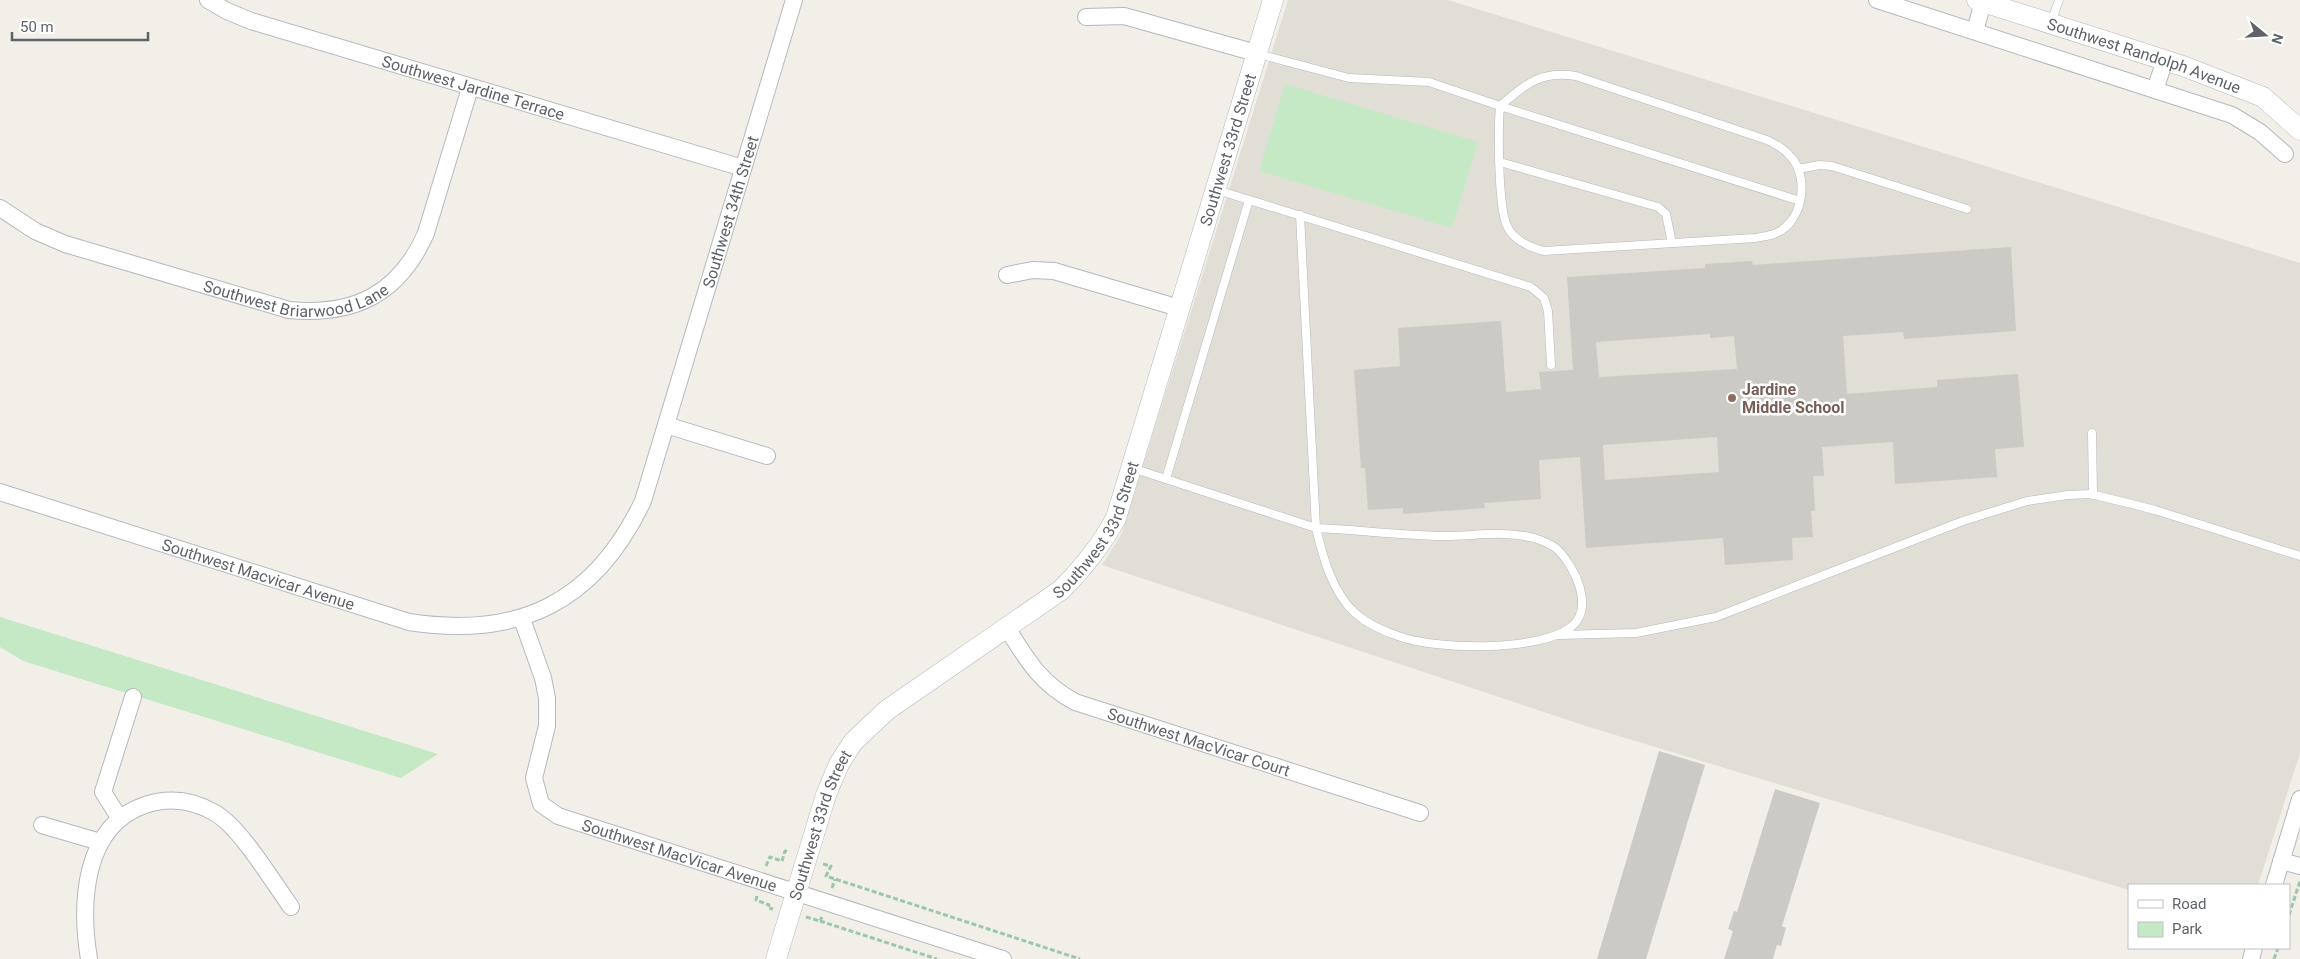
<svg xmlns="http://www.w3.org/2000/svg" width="2300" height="959" font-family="Roboto,sans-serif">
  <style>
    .education { fill: #e1ded6 }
    .green { fill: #c5e8c5 }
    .building { fill: #cccac5; fill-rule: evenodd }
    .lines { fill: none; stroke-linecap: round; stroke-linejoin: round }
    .service-casing { stroke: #b5b8bc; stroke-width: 9 }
    .minor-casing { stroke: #b5b8bc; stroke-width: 18 }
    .tertiary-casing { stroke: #b5b8bc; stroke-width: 21 }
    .path { stroke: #9cc7a9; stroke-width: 3; stroke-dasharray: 5 2.5; stroke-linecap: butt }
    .service { stroke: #fff; stroke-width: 8 }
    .minor { stroke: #fff; stroke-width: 16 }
    .tertiary { stroke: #fff; stroke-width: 20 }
    .education-dot { fill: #8d6e63; stroke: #fff; stroke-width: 2 }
    .labels { text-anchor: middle; stroke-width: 5; stroke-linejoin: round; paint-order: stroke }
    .street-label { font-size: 16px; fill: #5f6368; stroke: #fff }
    .education-label { font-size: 16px; font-weight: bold; fill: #785e54; stroke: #fff; text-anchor: start }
  </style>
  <rect width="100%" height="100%" fill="#f1efe8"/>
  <!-- education -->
  <path class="education" d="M 1288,0 L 1448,0 L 2300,263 L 2300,753 L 2258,885 L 2129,885 L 2129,890 L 1589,727 L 1102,565 L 1122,533 Z"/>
  <!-- green -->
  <g class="green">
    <path d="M 1285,84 L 1478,142 L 1452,228 L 1259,171 Z"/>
    <path d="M 0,617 L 438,754 L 401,778 L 23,661 L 0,647 Z"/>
  </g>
  <!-- building -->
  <g class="building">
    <path d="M 2011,247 L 2016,331 L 1904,339 L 1903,332 L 1843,336 L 1847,394 L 1937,387 L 1937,380 L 2018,374 L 2024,447 L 1995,449 L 1997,477 L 1895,484 L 1893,442 L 1822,447 L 1824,476 L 1813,476 L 1815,511 L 1811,511 L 1813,537 L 1792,538 L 1793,560 L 1725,565 L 1723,538 L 1586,548 L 1580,457 L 1539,460 L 1541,499 L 1484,503 L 1485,508 L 1403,514 L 1403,508 L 1368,510 L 1365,468 L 1361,468 L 1354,370 L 1400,366 L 1398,328 L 1501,321 L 1506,392 L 1541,389 L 1539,372 L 1573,370 L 1567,277 L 1705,268 L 1705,264 L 1752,261 L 1753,265 ZM 1710,334 L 1710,338 L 1734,336 L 1737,369 L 1599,377 L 1596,342 ZM 1717,437 L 1719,472 L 1605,480 L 1603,445 Z"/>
    <path d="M 1659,751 L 1705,765 L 1646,959 L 1597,959 Z"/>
    <path d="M 1775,789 L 1820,803 L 1782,926 L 1786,928 L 1781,946 L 1777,945 L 1773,959 L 1724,959 L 1733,931 L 1728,929 L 1734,911 L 1737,912 Z"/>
  </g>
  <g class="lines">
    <defs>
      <g id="service">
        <path d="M 2051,23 L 2059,0"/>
        <path d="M 1258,54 L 1349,78 L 1429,82 L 1500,106 C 1525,85 1540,70 1576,76 L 1767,140 C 1777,145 1785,149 1792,158 C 1810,180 1802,224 1774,234 C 1768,236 1761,237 1755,238 L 1544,251 C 1530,247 1514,241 1507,226 C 1498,207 1498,129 1500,106 L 1800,201"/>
        <path d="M 1500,162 L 1658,207 L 1666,214 L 1672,243"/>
        <path d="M 1798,169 L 1819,165 L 1832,166 L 1967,209"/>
        <path d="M 1217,190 L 1531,287 L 1544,298 L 1548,311 L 1551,365"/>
        <path d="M 2092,433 L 2093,495"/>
        <path d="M 1132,468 L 1316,528 C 1323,557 1332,592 1355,613 C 1366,623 1383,631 1398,636 C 1435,650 1539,652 1571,627 C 1595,608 1575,567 1558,550 C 1553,545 1541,540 1534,538 C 1504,530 1475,536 1444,536 C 1402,535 1358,530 1316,528 L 1300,215"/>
        <path d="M 1166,479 L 1249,200"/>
        <path d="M 1559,635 L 1636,633 L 1716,617 L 1963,521 L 2027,501 L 2068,495 L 2091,494 L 2155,510 L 2300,556"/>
      </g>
      <g id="minor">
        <path id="s1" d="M 208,0 L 227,11 L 251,21 L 743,168"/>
        <path d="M 1877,0 L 2232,115 L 2260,132 L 2285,154"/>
        <path d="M 1086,17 L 1124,16 L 1256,53"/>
        <path d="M 1975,31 L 1983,2"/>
        <path d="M 2155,90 L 2165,60"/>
        <path id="s2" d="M 0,208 L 35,231 L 65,244 L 289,310 C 353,316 399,295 426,233 L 470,88"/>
        <path d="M 1007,275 L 1033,270 L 1054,271 L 1179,308"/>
        <path d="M 666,425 L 767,456"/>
        <path id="s3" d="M 0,492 L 409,622 C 520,639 595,602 643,501 L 794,0"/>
        <path id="s4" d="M 522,619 L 543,678 L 547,698 L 547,726 L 534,778 L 541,804 L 558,816 L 1003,959"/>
        <path id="s5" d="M 1007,628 C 1027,660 1040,683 1075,702 L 1420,813"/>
        <path d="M 120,819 L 103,792 L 133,697"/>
        <path d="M 42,825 L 100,842"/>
        <path d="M 2281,861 L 2300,866"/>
        <path d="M 2274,885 L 2300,799"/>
        <path d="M 89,959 C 80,904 83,826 145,805 C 169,797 193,800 215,813 C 240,827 273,882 291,907"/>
        <path d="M 2251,959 L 2254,948"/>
      </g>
      <g id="tertiary">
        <path id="s6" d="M 1977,0 L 2183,66 L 2263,97 L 2300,130"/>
        <path id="s7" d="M 776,959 L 826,795 L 839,764 L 853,742 L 887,710 L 1061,590 C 1083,568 1101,546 1116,518 L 1273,0"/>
      </g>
    </defs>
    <!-- service casing -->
    <use href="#service" class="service-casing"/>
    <!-- minor casing -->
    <use href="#minor" class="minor-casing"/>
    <!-- tertiary casing -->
    <use href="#tertiary" class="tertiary-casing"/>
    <!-- path -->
    <g class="path">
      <path d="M 823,864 L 831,866 L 826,876 L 1080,959"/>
      <path d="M 766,866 L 770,857 L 782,861 L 785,851 L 789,852"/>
      <path d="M 832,888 L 835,879"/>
      <path d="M 757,896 L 756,900 L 769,905 L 768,908 L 773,909"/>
      <path d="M 2289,915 L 2300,881"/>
      <path d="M 806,917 L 820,921 L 822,917"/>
      <path d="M 820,921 L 937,959"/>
      <path d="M 2274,959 L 2278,948"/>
    </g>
    <!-- service -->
    <use href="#service" class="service"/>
    <!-- minor -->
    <use href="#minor" class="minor"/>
    <!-- tertiary -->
    <use href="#tertiary" class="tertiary"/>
  </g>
  <!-- markers -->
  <circle class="education-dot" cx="1732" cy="398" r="5"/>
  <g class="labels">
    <!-- street labels -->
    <g class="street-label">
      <text dy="6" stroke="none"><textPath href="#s6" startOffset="176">Southwest Randolph Avenue</textPath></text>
      <text dy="6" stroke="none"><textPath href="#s1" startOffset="280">Southwest Jardine Terrace</textPath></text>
      <text dy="6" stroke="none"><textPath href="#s7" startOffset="965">Southwest 33rd Street</textPath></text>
      <text dy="6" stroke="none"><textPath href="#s3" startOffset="1018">Southwest 34th Street</textPath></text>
      <text dy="6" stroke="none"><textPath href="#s2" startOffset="315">Southwest Briarwood Lane</textPath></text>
      <text dy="6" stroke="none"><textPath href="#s7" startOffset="560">Southwest 33rd Street</textPath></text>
      <text dy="6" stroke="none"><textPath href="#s3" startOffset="271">Southwest Macvicar Avenue</textPath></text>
      <text dy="6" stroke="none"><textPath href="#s5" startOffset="232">Southwest MacVicar Court</textPath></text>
      <text dy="6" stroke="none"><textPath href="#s7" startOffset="141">Southwest 33rd Street</textPath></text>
      <text dy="6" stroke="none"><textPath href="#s4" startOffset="340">Southwest MacVicar Avenue</textPath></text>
    </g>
    <!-- education labels -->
    <g class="education-label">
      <text x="1742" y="395">Jardine<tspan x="1742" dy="18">Middle School</tspan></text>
    </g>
  </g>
  <!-- legend -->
  <rect x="2128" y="884" width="162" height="65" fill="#ffffff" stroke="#bfc1c3"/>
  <rect x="2138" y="900" width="25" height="8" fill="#ffffff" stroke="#bfc1c3"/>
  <text x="2172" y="909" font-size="15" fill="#5f6368">Road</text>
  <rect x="2138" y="922" width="25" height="15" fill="#c5e8c5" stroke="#bfc1c3"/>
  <text x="2172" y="934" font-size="15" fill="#5f6368">Park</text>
  <!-- north arrow -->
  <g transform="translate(2265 35) rotate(108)" stroke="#ffffff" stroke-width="4" paint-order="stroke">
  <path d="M0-4L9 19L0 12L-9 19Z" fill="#5f6368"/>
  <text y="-8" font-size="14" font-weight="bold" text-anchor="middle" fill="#5f6368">N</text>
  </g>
  <!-- scale -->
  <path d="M12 32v8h136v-8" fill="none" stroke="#5f6368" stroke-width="2.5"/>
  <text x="20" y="32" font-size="15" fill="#5f6368" stroke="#ffffff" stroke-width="4" paint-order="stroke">50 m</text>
</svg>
